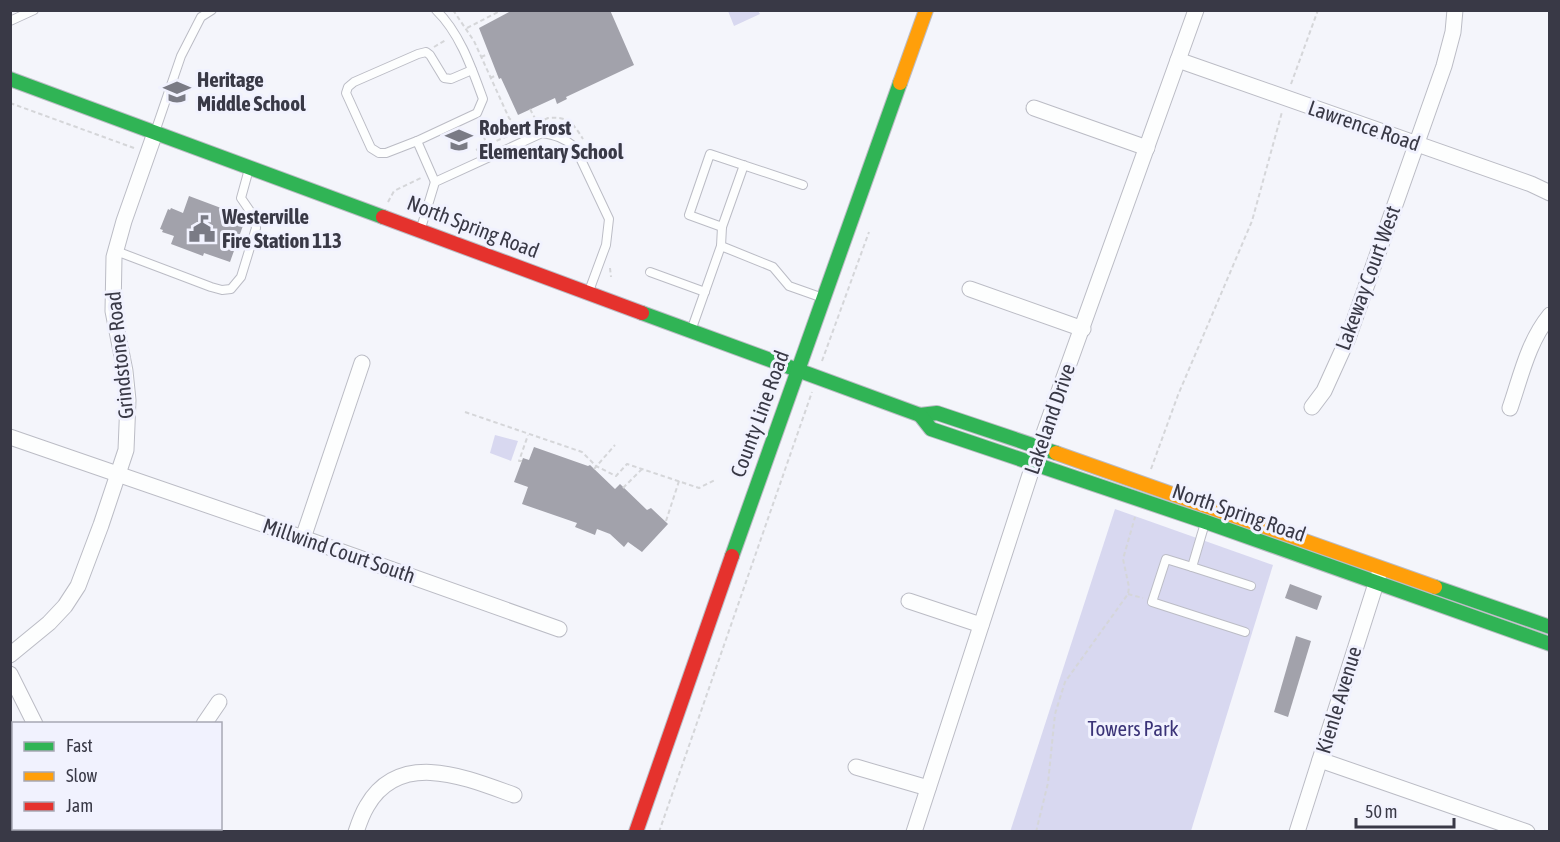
<svg xmlns="http://www.w3.org/2000/svg" width="1560" height="842" font-family="'Asap Condensed',sans-serif">
  <style>
    .green { fill: #d8d8f0 }
    .building { fill: #a2a2ab }
    .lines { fill: none; stroke-linecap: round; stroke-linejoin: round }
    .lane-casing { stroke: #bbbcc5; stroke-width: 10 }
    .street-casing { stroke: #bbbcc5; stroke-width: 17 }
    .fast-casing { stroke: #bbbcc5; stroke-width: 16 }
    .slow-casing { stroke: #bbbcc5; stroke-width: 16 }
    .jam-casing { stroke: #bbbcc5; stroke-width: 16 }
    .path { stroke: #d5d6d9; stroke-width: 2; stroke-dasharray: 4.5 3; stroke-linecap: butt }
    .lane { stroke: #fdfefe; stroke-width: 8 }
    .street { stroke: #fdfefe; stroke-width: 15 }
    .fast { stroke: #30b455; stroke-width: 14 }
    .slow { stroke: #ff9f0a; stroke-width: 14 }
    .jam { stroke: #e5322d; stroke-width: 14 }
    .labels { text-anchor: middle; stroke-width: 6; stroke-linejoin: round; paint-order: stroke }
    .poi-label { font-size: 21px; font-weight: bold; fill: #393946; stroke: #f1f2fe; text-anchor: start }
    .street-label { font-size: 21px; fill: #393946; stroke: #f1f2fe }
    .park-label { font-size: 21px; fill: #3a3377; stroke: #f1f2fe }
  </style>
  <rect width="100%" height="100%" fill="#f4f5fb"/>
  <!-- green -->
  <g class="green">
    <path d="M 728,11 L 758,11 L 760,14 L 734,26 Z"/>
    <path d="M 495,435 L 518,441 L 511,461 L 490,453 Z"/>
    <path d="M 1115,509 L 1273,565 L 1191,831 L 1010,832 Z"/>
  </g>
  <!-- building -->
  <g class="building">
    <path d="M 513,10 L 610,10 L 634,65 L 566,97 L 567,99 L 557,104 L 555,98 L 518,115 L 501,78 L 499,79 L 479,28 Z"/>
    <path d="M 189,196 L 221,208 L 220,211 L 245,220 L 230,262 L 204,253 L 203,256 L 171,244 L 174,236 L 162,232 L 163,230 L 160,229 L 168,209 L 170,210 L 171,208 L 183,213 Z"/>
    <path d="M 534,447 L 588,466 L 590,465 L 615,489 L 620,484 L 647,510 L 651,508 L 668,524 L 642,552 L 628,542 L 624,547 L 610,534 L 597,529 L 595,535 L 575,527 L 577,523 L 522,504 L 528,487 L 514,482 L 523,458 L 529,460 Z"/>
    <path d="M 1290,584 L 1322,596 L 1317,610 L 1285,598 Z"/>
    <path d="M 1296,636 L 1311,641 L 1288,717 L 1274,712 Z"/>
  </g>
  <g class="lines">
    <defs>
      <g id="lane">
        <path d="M 10,21 L 34,10"/>
        <path d="M 155,132 L 181,56 L 201,17 L 212,10"/>
        <path d="M 417,141 L 386,153 L 379,153 L 371,148 L 346,93 L 348,87 L 354,82 L 418,54 L 426,52 L 430,55 L 444,78 L 451,79 L 472,70"/>
        <path d="M 744,165 L 722,227 L 689,215 L 710,154 L 803,185"/>
        <path d="M 435,182 L 417,141 L 477,113 L 483,99 C 472,69 460,33 436,10"/>
        <path d="M 421,228 L 435,182 L 542,133 C 555,135 564,138 575,147 L 609,219 L 606,245 L 589,291"/>
        <path d="M 721,246 L 722,227"/>
        <path d="M 116,251 L 211,287 L 222,290 L 231,289 L 241,277 L 256,228 L 254,217 L 241,198 L 249,169"/>
        <path d="M 650,272 L 705,292"/>
        <path d="M 692,328 L 721,246 L 773,267 L 789,286 L 823,298"/>
        <path d="M 1205,523 L 1192,567 L 1251,586"/>
        <path d="M 1192,567 L 1166,559 L 1152,602 L 1245,632"/>
      </g>
      <g id="street">
        <path d="M 1178,60 L 1531,184 L 1550,193"/>
        <path d="M 1034,108 L 1147,148"/>
        <path d="M 970,289 L 1083,329"/>
        <path d="M 1312,407 L 1324,391 L 1348,338 L 1444,66 L 1453,32 L 1455,10"/>
        <path d="M 1510,408 C 1521,376 1528,342 1550,315"/>
        <path d="M 10,437 L 303,538 L 559,629"/>
        <path d="M 303,538 L 362,363"/>
        <path d="M 909,601 L 981,625"/>
        <path d="M 10,655 L 49,623 L 65,606 L 78,586 L 101,525 L 126,450 L 128,400 L 125,371 L 113,311 L 114,257 L 124,221 L 155,133"/>
        <path d="M 10,674 L 35,724"/>
        <path d="M 204,724 L 219,702"/>
        <path d="M 1320,760 L 1527,832"/>
        <path d="M 856,767 L 928,788"/>
        <path d="M 82,828 L 84,832"/>
        <path d="M 356,832 C 359,823 362,814 367,806 C 400,749 467,778 514,795"/>
        <path d="M 914,832 L 1039,447 L 1196,10"/>
        <path d="M 1297,832 L 1379,574"/>
      </g>
      <g id="fast">
        <path d="M 10,79 L 383,217"/>
        <path d="M 642,313 L 920,415 L 937,413 L 1056,453"/>
        <path d="M 920,415 L 931,429 L 1206,522 L 1550,644"/>
        <path d="M 732,556 L 900,83"/>
        <path d="M 1435,587 L 1550,627"/>
      </g>
      <g id="slow">
        <path d="M 900,83 L 926,10"/>
        <path d="M 1056,453 L 1435,587"/>
      </g>
      <g id="jam">
        <path d="M 383,217 L 642,313"/>
        <path d="M 636,832 L 732,556"/>
      </g>
    </defs>
    <!-- lane casing -->
    <use href="#lane" class="lane-casing"/>
    <!-- street casing -->
    <use href="#street" class="street-casing"/>
    <!-- fast casing -->
    <use href="#fast" class="fast-casing"/>
    <!-- slow casing -->
    <use href="#slow" class="slow-casing"/>
    <!-- jam casing -->
    <use href="#jam" class="jam-casing"/>
    <!-- path -->
    <g class="path">
      <path d="M 453,10 L 474,41 L 509,118 L 514,123 L 524,127"/>
      <path d="M 467,28 L 502,10"/>
      <path d="M 434,47 L 446,40"/>
      <path d="M 481,57 L 488,54"/>
      <path d="M 490,78 L 497,75"/>
      <path d="M 1291,84 L 1318,10"/>
      <path d="M 10,103 L 134,148"/>
      <path d="M 530,109 L 537,122"/>
      <path d="M 478,122 L 487,145"/>
      <path d="M 476,150 L 548,118 C 568,116 573,123 583,139"/>
      <path d="M 388,202 L 394,191 L 423,177"/>
      <path d="M 610,268 L 611,277"/>
      <path d="M 822,361 L 869,232"/>
      <path d="M 465,412 L 582,452 L 596,466 L 616,476 L 627,464 L 699,488 L 715,480"/>
      <path d="M 522,461 L 519,461 L 528,435"/>
      <path d="M 594,469 L 615,445"/>
      <path d="M 1151,469 L 1178,395 L 1252,221 L 1282,112"/>
      <path d="M 623,488 L 642,469"/>
      <path d="M 666,521 L 679,481"/>
      <path d="M 1128,594 L 1143,598"/>
      <path d="M 659,832 L 812,392"/>
      <path d="M 1036,832 L 1048,783 L 1055,714 L 1065,682 L 1128,594 L 1129,587 L 1123,559 L 1135,517"/>
    </g>
    <!-- lane -->
    <use href="#lane" class="lane"/>
    <!-- street -->
    <use href="#street" class="street"/>
    <!-- fast -->
    <use href="#fast" class="fast"/>
    <!-- slow -->
    <use href="#slow" class="slow"/>
    <!-- jam -->
    <use href="#jam" class="jam"/>
  </g>
  <!-- icons -->
  <defs>
    <symbol id="school-bare" viewBox="-9 -9 18 18"><path d="M0-5L7-2L0 1L-7-2ZM-4 1L0 2.5L4 1V4Q0 6-4 4Z" fill="#7a7b85" stroke="#f1f2fe" stroke-width="2.5" paint-order="stroke"/></symbol>
    <symbol id="civic-bare" viewBox="-9 -9 18 18"><path d="M-.6-6.5H3V-4.5H.6V-3L4-1V1h2V6H-6V1h2V-1L-.6-3ZM-1.2 2.5V6h2.4V2.5Z" fill="#7a7b85" stroke="#f1f2fe" stroke-width="2.5" paint-order="stroke"/></symbol>
  </defs>
  <g fill-rule="evenodd">
    <use href="#school-bare" x="158" y="73" width="38" height="38"/>
    <use href="#school-bare" x="440" y="121" width="38" height="38"/>
    <use href="#civic-bare" x="183" y="210" width="38" height="38"/>
  </g>
  <g class="labels">
    <!-- poi labels -->
    <g class="poi-label">
      <text x="197" y="87">Heritage<tspan x="197" dy="24">Middle School</tspan></text>
      <text x="479" y="135">Robert Frost<tspan x="479" dy="24">Elementary School</tspan></text>
      <text x="222" y="224">Westerville<tspan x="222" dy="24">Fire Station 113</tspan></text>
    </g>
    <!-- street labels -->
    <g class="street-label">
      <text transform="translate(1364 126) rotate(19)" y="7">Lawrence Road</text>
      <text transform="translate(473 227) rotate(21)" y="7">North Spring Road</text>
      <text transform="translate(1368 278) rotate(-70)" y="7">Lakeway Court West</text>
      <text transform="translate(120 355) rotate(-96)" y="7">Grindstone Road</text>
      <text transform="translate(760 414) rotate(-70)" y="7">County Line Road</text>
      <text transform="translate(1050 419) rotate(-71)" y="7">Lakeland Drive</text>
      <text transform="translate(1239 513) rotate(19)" y="7">North Spring Road</text>
      <text transform="translate(339 551) rotate(19)" y="7">Millwind Court South</text>
      <text transform="translate(1339 700) rotate(-73)" y="7">Kienle Avenue</text>
    </g>
    <!-- park labels -->
    <g class="park-label">
      <text x="1133" y="736">Towers Park</text>
    </g>
  </g>
  <!-- border -->
  <rect width="1560" height="842" fill="none" stroke="#393946" stroke-width="24"/>
  <!-- legend -->
  <rect x="12" y="722" width="210" height="108" fill="#f1f2fe" stroke="#a7a8b4" stroke-width="1.5"/>
  <rect x="24" y="742" width="30" height="9" fill="#30b455" stroke="#a7a8b4" stroke-width="1.5"/>
  <text x="66" y="752" font-size="18" fill="#393946">Fast</text>
  <rect x="24" y="772" width="30" height="9" fill="#ff9f0a" stroke="#a7a8b4" stroke-width="1.5"/>
  <text x="66" y="782" font-size="18" fill="#393946">Slow</text>
  <rect x="24" y="802" width="30" height="9" fill="#e5322d" stroke="#a7a8b4" stroke-width="1.5"/>
  <text x="66" y="812" font-size="18" fill="#393946">Jam</text>
  <!-- scale -->
  <path d="M1356 818v9h98v-9" fill="none" stroke="#393946" stroke-width="3"/>
  <text x="1365" y="818" font-size="18" fill="#393946" stroke="#f1f2fe" stroke-width="4.5" paint-order="stroke">50 m</text>
</svg>
